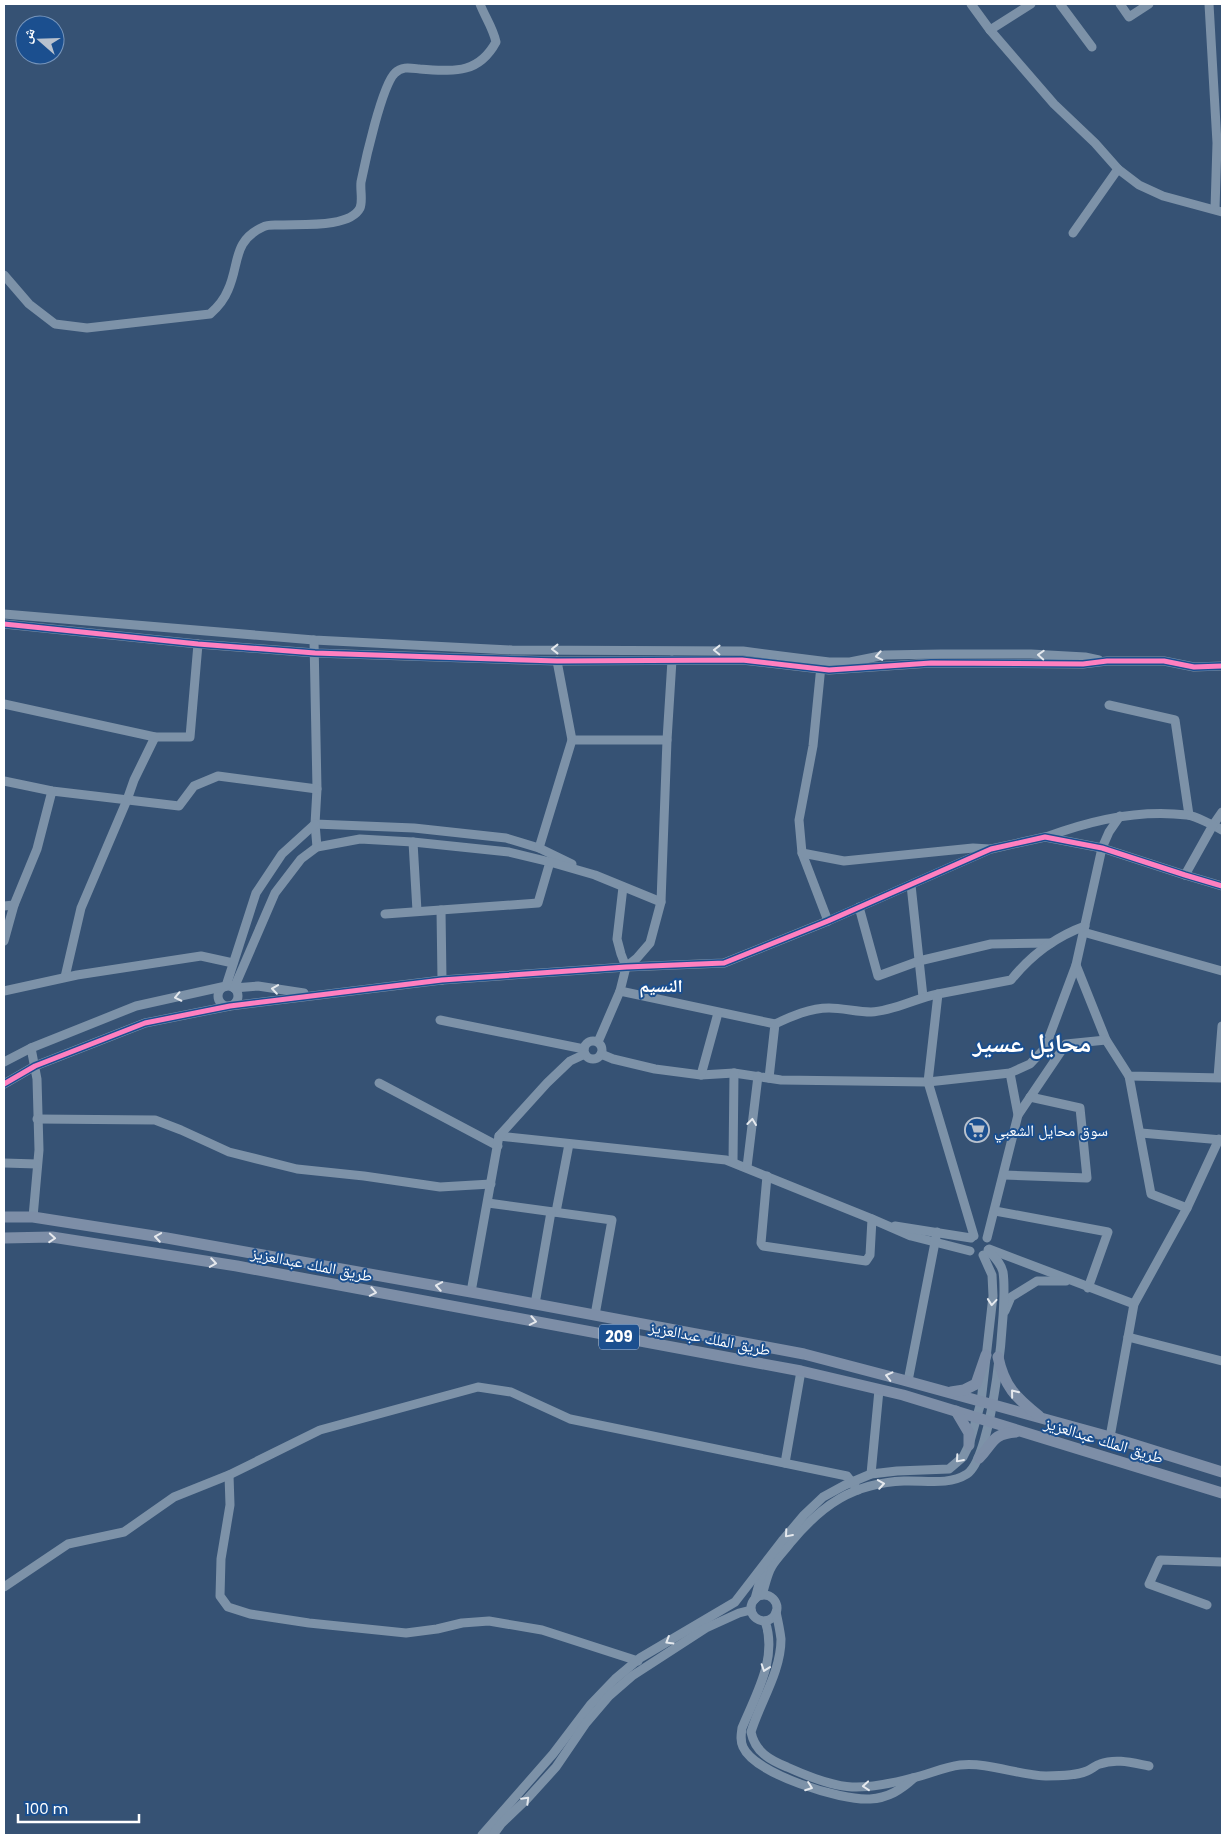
<svg xmlns="http://www.w3.org/2000/svg" width="1226" height="1839" font-family="Poppins,'Noto Naskh Arabic',sans-serif">
  <style>
    .lines { fill: none; stroke-linecap: round; stroke-linejoin: round }
    .minor { stroke: #7d92a8; stroke-width: 9 }
    .major { stroke: #7d8ea7; stroke-width: 11 }
    .cycleway-casing { stroke: #1b4f8f; stroke-width: 8 }
    .cycleway { stroke: #ff80c0; stroke-width: 5 }
    .oneway { stroke: #e5e9ee }
    .oneway2 { stroke: #e5e8ed }
    .labels { text-anchor: middle; stroke-width: 4; stroke-linejoin: round; paint-order: stroke }
    .shield { fill: #1b4f8f; stroke: #bbcadd; stroke-width: 1 }
    .shield-label { font-size: 15px; font-weight: bold; fill: #fff }
    .poi-label { font-size: 16px; fill: #fff; stroke: #1b4f8f; text-anchor: start }
    .street-label { font-size: 16px; fill: #fff; stroke: #1b4f8f }
    .neighbourhood-label { font-size: 18px; font-weight: bold; fill: #fff; stroke: #1b4f8f }
    .town-label { font-size: 26px; font-weight: bold; fill: #fff; stroke: #1b4f8f }
  </style>
  <rect width="100%" height="100%" fill="#365274"/>
  <g class="lines">
    <!-- minor -->
    <g class="minor">
      <path d="M 971,4 L 990,30 L 1054,104 L 1095,143 L 1118,169 L 1139,185 L 1163,196 L 1222,212"/>
      <path d="M 1060,4 L 1092,47"/>
      <path d="M 1120,4 L 1129,17 L 1149,4"/>
      <path d="M 1209,4 L 1217,143 L 1215,209"/>
      <path d="M 990,30 L 1031,4"/>
      <path d="M 1073,233 L 1118,169"/>
      <path d="M 4,275 L 29,304 L 55,324 L 87,328 L 210,314 C 218,307 224,300 228,290 C 240,264 232,241 263,227 C 268,224 275,225 281,225 C 301,224 350,228 360,208 C 363,201 360,190 361,182 C 365,162 382,85 395,73 C 402,66 410,68 420,69 C 453,71 478,75 496,42 C 493,28 485,17 480,4"/>
      <path d="M 4,614 L 314,640 L 512,650 L 743,651 L 829,662 L 850,662 L 885,655 L 941,654 L 1031,654 L 1085,657 L 1099,660"/>
      <path d="M 4,624 L 198,644 L 315,653 L 557,661 L 742,660 L 829,670 L 931,663 L 1083,664 L 1107,661 L 1164,661 L 1194,667 L 1222,666"/>
      <path d="M 314,640 L 317,789 L 315,824 L 414,828 L 506,838 L 539,848 L 572,864"/>
      <path d="M 557,661 L 572,740"/>
      <path d="M 821,666 L 813,746 L 799,820 L 802,853 L 828,921"/>
      <path d="M 4,704 L 155,737 L 190,737 L 198,644"/>
      <path d="M 1109,705 L 1175,720 L 1189,815"/>
      <path d="M 4,781 L 52,791 L 179,806 L 194,786 L 218,776 L 317,789"/>
      <path d="M 1222,812 L 1213,825 L 1222,830"/>
      <path d="M 315,824 L 317,847"/>
      <path d="M 1046,837 C 1091,820 1139,809 1187,815 C 1196,816 1205,822 1213,825 L 1185,875"/>
      <path d="M 413,842 L 417,911"/>
      <path d="M 539,848 L 572,740 L 667,740"/>
      <path d="M 802,853 L 844,861 L 973,848 L 990,849"/>
      <path d="M 911,885 L 923,997"/>
      <path d="M 623,887 L 617,939 L 621,954 L 626,967"/>
      <path d="M 4,906 L 14,905"/>
      <path d="M 859,907 L 878,976 L 919,961 L 991,944 L 1051,943"/>
      <path d="M 441,910 L 442,980"/>
      <path d="M 385,914 L 538,903 L 550,862"/>
      <path d="M 1083,932 L 1222,971"/>
      <path d="M 4,941 L 14,905 L 37,849 L 52,791"/>
      <path d="M 1076,965 L 1102,848 L 1109,832 L 1120,816"/>
      <path d="M 65,977 L 81,908 L 127,800 L 134,780 L 155,737"/>
      <circle cx="228" cy="996" r="10"/>
      <path d="M 4,991 L 77,975 L 201,956 L 233,963"/>
      <path d="M 620,991 L 775,1024 L 769,1078"/>
      <path d="M 304,993 L 258,986 L 234,988 L 275,893 L 301,859 L 317,847 L 360,839 L 413,842 L 509,852 L 550,862 L 595,875 L 661,902"/>
      <path d="M 440,1020 L 584,1049"/>
      <path d="M 775,1024 C 792,1016 810,1008 829,1008 C 843,1008 857,1012 871,1012 C 894,1011 916,998 938,994"/>
      <circle cx="593" cy="1050" r="9"/>
      <path d="M 598,1042 L 620,991 L 626,967 L 637,958 L 650,943 L 661,902 L 667,740 L 672,660"/>
      <path d="M 31,1048 L 37,1079 L 39,1150 L 33,1217"/>
      <path d="M 601,1054 L 613,1059 L 655,1069 L 701,1075 L 734,1073 L 781,1080 L 928,1082 L 1010,1073 L 1030,1064 L 1045,1048 L 1076,965 L 1106,1040 L 1129,1076 L 1222,1078"/>
      <path d="M 4,1062 L 31,1048 L 136,1006 L 226,986 L 256,893 L 282,854 L 315,824"/>
      <path d="M 701,1075 L 718,1013"/>
      <path d="M 1129,1076 L 1151,1194 L 1187,1208"/>
      <path d="M 1218,1077 L 1222,1026"/>
      <path d="M 379,1083 L 498,1146"/>
      <path d="M 4,1084 L 35,1066 L 145,1023 L 230,1006 L 442,980 L 626,967 L 724,963 L 828,921 L 991,849 L 1045,837 L 1102,848 L 1185,875 L 1222,886"/>
      <path d="M 1018,1115 L 1066,1044 L 1106,1040"/>
      <path d="M 37,1119 L 155,1120 L 181,1130 L 229,1152 L 297,1169 L 364,1176 L 440,1187 L 491,1184"/>
      <path d="M 1141,1133 L 1222,1140"/>
      <path d="M 499,1136 L 726,1160 L 872,1219 L 911,1236 L 970,1251"/>
      <path d="M 733,1162 L 734,1073"/>
      <path d="M 4,1163 L 37,1164"/>
      <path d="M 747,1167 L 758,1076"/>
      <path d="M 1004,1175 L 1087,1178 L 1080,1108 L 1030,1097"/>
      <path d="M 767,1176 L 761,1243 L 763,1246 L 866,1261 L 870,1255 L 872,1219"/>
      <path d="M 488,1203 L 612,1220 L 595,1315"/>
      <path d="M 995,1211 L 1108,1232 L 1088,1288"/>
      <path d="M 556,1212 L 569,1144"/>
      <path d="M 895,1226 L 971,1238"/>
      <path d="M 974,1236 L 928,1082 L 938,994 L 1011,980 C 1031,955 1055,937 1085,926"/>
      <path d="M 987,1238 L 1018,1115 L 1010,1073"/>
      <path d="M 989,1249 L 1134,1304"/>
      <path d="M 471,1292 L 499,1136 L 547,1083 L 570,1061 L 585,1054"/>
      <path d="M 535,1304 L 551,1212"/>
      <path d="M 1005,1311 L 1011,1297 L 1037,1281 L 1066,1281"/>
      <path d="M 1128,1337 L 1222,1361"/>
      <path d="M 908,1381 L 937,1232"/>
      <path d="M 1110,1437 L 1134,1304 L 1187,1208 L 1219,1139"/>
      <path d="M 785,1463 L 801,1371"/>
      <path d="M 871,1474 L 879,1390"/>
      <path d="M 229,1475 L 230,1505 L 221,1559 L 220,1596 L 228,1607 L 250,1614 L 309,1623 L 406,1633 L 437,1629 L 462,1623 L 489,1621 L 542,1630 L 638,1661"/>
      <path d="M 4,1587 L 68,1544 L 124,1532 L 174,1497 L 229,1475 L 320,1430 L 478,1387 L 511,1392 L 570,1419 L 847,1476 L 858,1490"/>
      <circle cx="764" cy="1608" r="13"/>
      <path d="M 762,1595 C 765,1586 767,1574 772,1566 C 777,1558 785,1550 791,1542 C 822,1505 853,1483 904,1481 C 924,1480 948,1486 967,1474 C 993,1457 1008,1304 1003,1272 C 1001,1263 994,1257 988,1250"/>
      <path d="M 755,1599 L 763,1569"/>
      <path d="M 1207,1605 L 1149,1584 L 1160,1560 L 1222,1562"/>
      <path d="M 776,1612 C 778,1621 780,1631 781,1639 C 781,1672 760,1702 751,1732 C 755,1752 770,1760 787,1767 C 807,1776 831,1786 852,1787 C 872,1788 893,1783 912,1778 C 928,1775 943,1767 960,1765 C 989,1762 1017,1775 1046,1776 C 1059,1776 1075,1776 1087,1771 C 1092,1769 1096,1765 1100,1764 C 1116,1758 1133,1763 1149,1766"/>
      <path d="M 765,1621 C 778,1658 756,1694 742,1728 C 741,1735 740,1740 743,1747 C 755,1774 841,1801 870,1799 C 888,1798 901,1790 914,1778"/>
      <path d="M 482,1835 L 553,1754 L 591,1704 L 615,1679 L 640,1658 L 735,1602 L 782,1541 L 804,1515 L 823,1497 L 845,1485 L 871,1474 L 897,1471 L 949,1469 L 963,1457 L 969,1445 L 981,1402 L 993,1296 L 992,1275 L 983,1255"/>
      <path d="M 493,1835 L 501,1824 L 527,1799 L 556,1767 L 586,1723 L 609,1696 L 632,1676 L 706,1628 L 739,1613 L 751,1610"/>
    </g>
    <!-- major -->
    <g class="major">
      <path d="M 4,1217 L 33,1217 L 167,1238 L 471,1292 L 804,1354 L 903,1380 L 1110,1437 L 1222,1472"/>
      <path d="M 4,1238 L 52,1237 L 237,1266 L 801,1371 L 903,1395 L 1222,1493"/>
      <path d="M 998,1357 C 1004,1386 1016,1398 1039,1416"/>
      <path d="M 951,1392 L 964,1390 L 976,1384 L 986,1355"/>
      <path d="M 956,1411 L 969,1433 L 969,1445"/>
      <path d="M 979,1458 C 994,1443 991,1434 1016,1432"/>
    </g>
    <defs>
      <g id="cycleway">
        <path d="M 4,624 L 198,644 L 315,653 L 557,661 L 742,660 L 829,670 L 931,663 L 1083,664 L 1107,661 L 1164,661 L 1194,667 L 1222,666"/>
        <path d="M 4,1084 L 35,1066 L 145,1023 L 230,1006 L 442,980 L 626,967 L 724,963 L 828,921 L 991,849 L 1045,837 L 1102,848 L 1185,875 L 1222,886"/>
      </g>
    </defs>
    <!-- cycleway casing -->
    <use href="#cycleway" class="cycleway-casing"/>
    <!-- cycleway -->
    <use href="#cycleway" class="cycleway"/>
  </g>
  <!-- one-way arrows -->
  <defs><path id="oneway-chevron" d="M-2-3.5L2.5 0L-2 3.5" fill="none" stroke-width="1.6" stroke-linecap="round" stroke-linejoin="round" transform="scale(1.25)"/></defs>
  <g class="oneway">
    <use href="#oneway-chevron" transform="translate(555 649) rotate(180)"/>
    <use href="#oneway-chevron" transform="translate(717 650) rotate(-179)"/>
    <use href="#oneway-chevron" transform="translate(1041 655) rotate(-177)"/>
    <use href="#oneway-chevron" transform="translate(879 656) rotate(170)"/>
    <use href="#oneway-chevron" transform="translate(275 989) rotate(-172)"/>
    <use href="#oneway-chevron" transform="translate(178 997) rotate(168)"/>
    <use href="#oneway-chevron" transform="translate(752 1122) rotate(-83)"/>
    <use href="#oneway-chevron" transform="translate(992 1302) rotate(95)"/>
    <use href="#oneway-chevron" transform="translate(959 1459) rotate(131)"/>
    <use href="#oneway-chevron" transform="translate(881 1484) rotate(-9)"/>
    <use href="#oneway-chevron" transform="translate(788 1534) rotate(131)"/>
    <use href="#oneway-chevron" transform="translate(669 1641) rotate(149)"/>
    <use href="#oneway-chevron" transform="translate(765 1668) rotate(109)"/>
    <use href="#oneway-chevron" transform="translate(866 1786) rotate(175)"/>
    <use href="#oneway-chevron" transform="translate(809 1787) rotate(20)"/>
    <use href="#oneway-chevron" transform="translate(526 1800) rotate(-45)"/>
  </g>
  <g class="oneway2">
    <use href="#oneway-chevron" transform="translate(158 1237) rotate(-171)"/>
    <use href="#oneway-chevron" transform="translate(52 1238) rotate(4)"/>
    <use href="#oneway-chevron" transform="translate(213 1263) rotate(9)"/>
    <use href="#oneway-chevron" transform="translate(439 1286) rotate(-170)"/>
    <use href="#oneway-chevron" transform="translate(373 1292) rotate(11)"/>
    <use href="#oneway-chevron" transform="translate(533 1321) rotate(11)"/>
    <use href="#oneway-chevron" transform="translate(889 1376) rotate(-166)"/>
    <use href="#oneway-chevron" transform="translate(1014 1393) rotate(-129)"/>
  </g>
  <!-- icons -->
  <defs>
    <symbol id="supermarket-ring" viewBox="-11 -11 22 22"><circle r="9.5" fill="#1b4f8f" stroke="#b9c2ce" stroke-width="1.5"/><path d="M-6-5.5h2.5l.6 2H6L4.5 2H-2.5L-4.4-4H-6ZM-1.5 3.2a1.3 1.3 0 1 0 .1 0ZM3 3.2a1.3 1.3 0 1 0 .1 0Z" fill="#b9c2ce"/></symbol>
  </defs>
  <g fill-rule="evenodd">
    <use href="#supermarket-ring" x="963" y="1116" width="28" height="28"/>
  </g>
  <g class="labels">
    <!-- shield labels -->
    <rect class="shield" x="599" y="1324.5" width="40" height="25" rx="4"/>
    <g class="shield-label">
      <text x="619" y="1342">209</text>
    </g>
    <!-- poi labels -->
    <g class="poi-label">
      <text x="994" y="1136">سوق محايل الشعبي</text>
    </g>
    <!-- street labels -->
    <g class="street-label">
      <text transform="translate(312 1264) rotate(11)" y="6">طريق الملك عبدالعزيز</text>
      <text transform="translate(710 1338) rotate(11)" y="6">طريق الملك عبدالعزيز</text>
      <text transform="translate(1104 1440) rotate(17)" y="6">طريق الملك عبدالعزيز</text>
    </g>
    <!-- neighbourhood labels -->
    <g class="neighbourhood-label">
      <text x="661" y="992">النسيم</text>
    </g>
    <!-- town labels -->
    <g class="town-label">
      <text x="1032" y="1052">محايل عسير</text>
    </g>
  </g>
  <!-- border -->
  <rect width="1226" height="1839" fill="none" stroke="#ffffff" stroke-width="10"/>
  <!-- north arrow -->
  <g transform="translate(40 40) rotate(290)"><circle r="24" fill="#1b4f8f" stroke="#7695bc"/>
  <path d="M0-4L9 19L0 12L-9 19Z" fill="#b9c2ce"/>
  <text y="-8" font-size="14" font-weight="bold" text-anchor="middle" fill="#ffffff">ش</text>
  </g>
  <!-- scale -->
  <path d="M18 1814v8h121v-8" fill="none" stroke="#ffffff" stroke-width="2.5"/>
  <text x="25" y="1814" font-size="15" fill="#ffffff" stroke="#1b4f8f" stroke-width="4" paint-order="stroke">100 m</text>
</svg>
